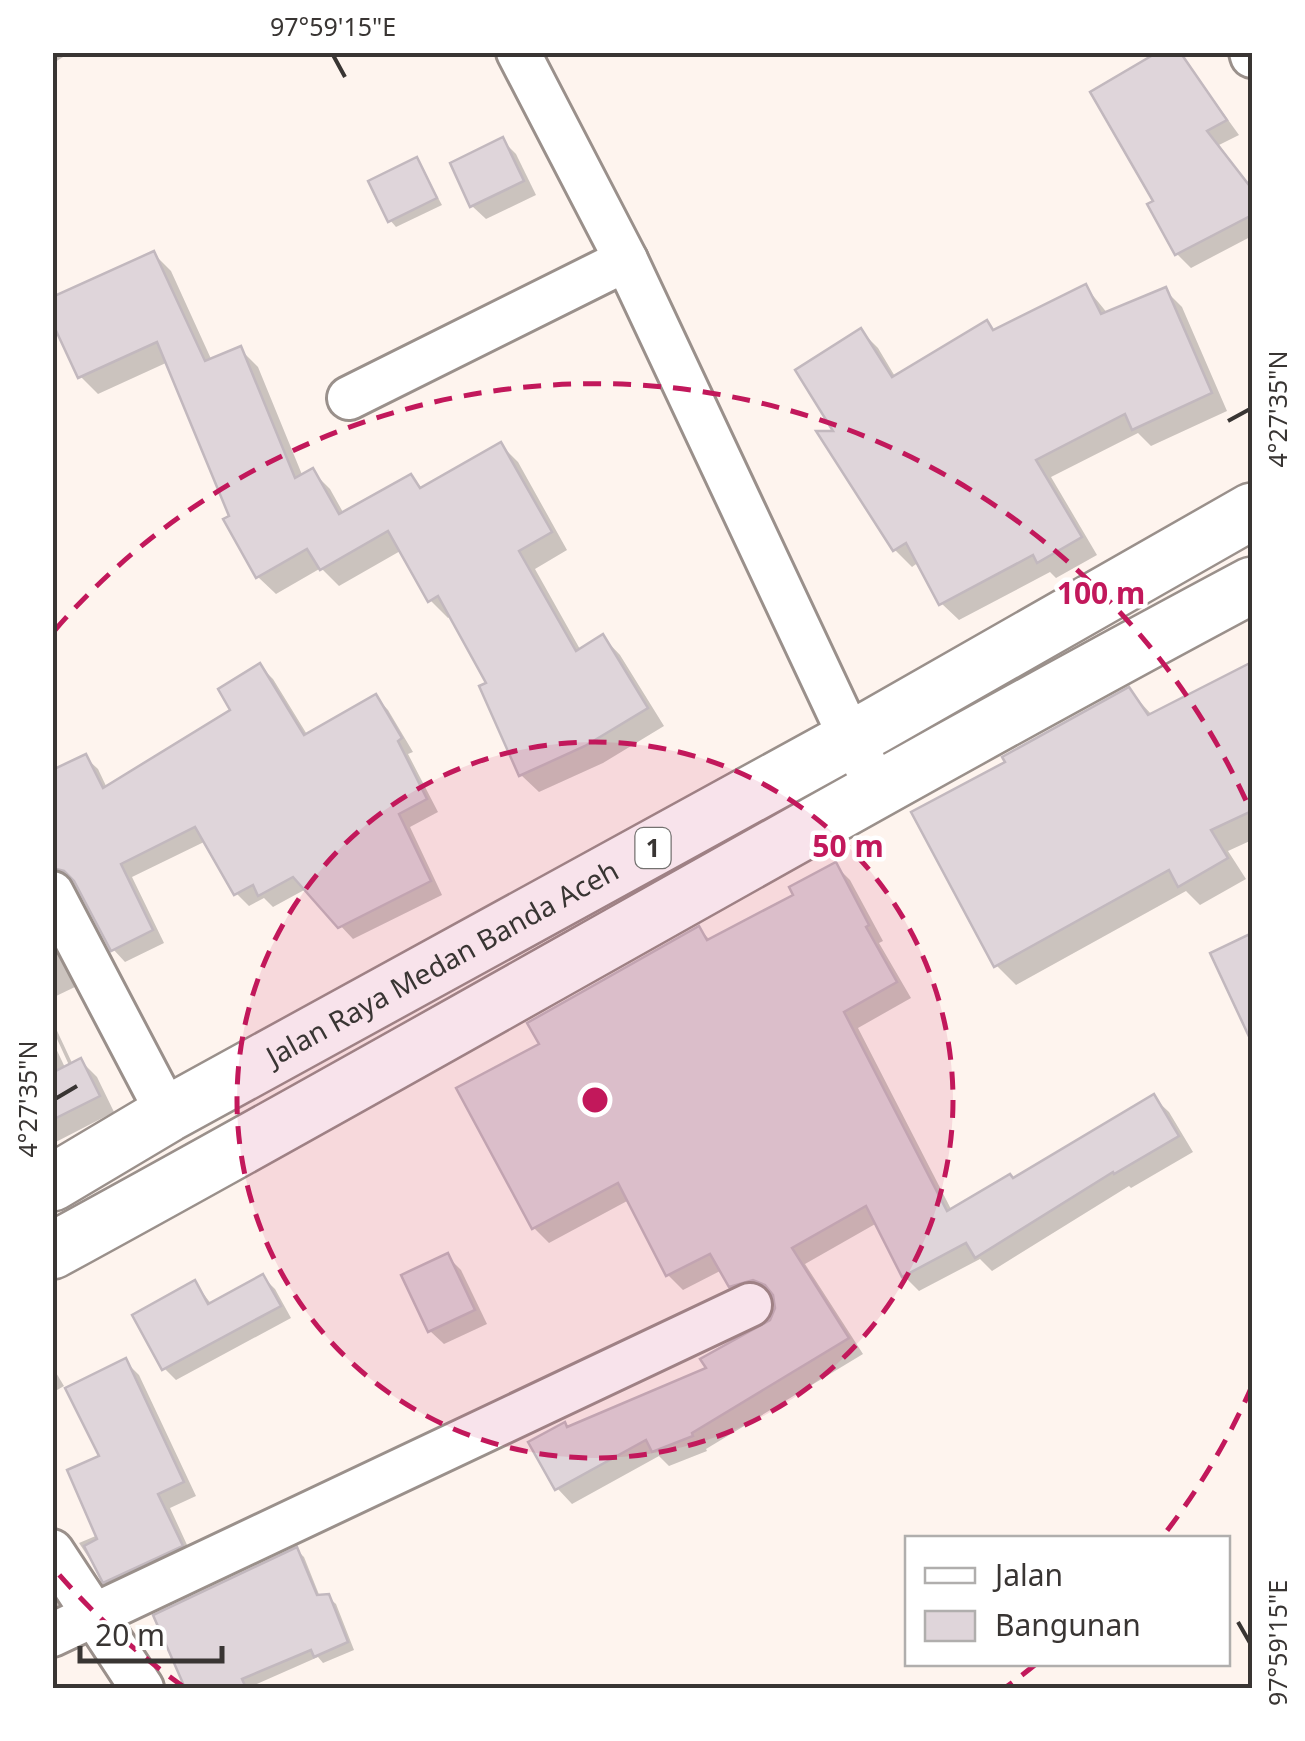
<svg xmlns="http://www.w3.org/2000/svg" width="1305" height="1741" font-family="'Noto Sans',sans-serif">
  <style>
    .shadow { fill: #0003 }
    .building { fill: #dfd5da; stroke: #c2b8be; stroke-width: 2.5 }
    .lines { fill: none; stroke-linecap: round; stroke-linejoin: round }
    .minor-casing { stroke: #9a908b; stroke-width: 48 }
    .trunk-casing { stroke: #9a908b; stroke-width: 60 }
    .minor { stroke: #fff; stroke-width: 42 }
    .trunk { stroke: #fff; stroke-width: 55 }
    .ticks { fill: none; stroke: #393533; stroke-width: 4 }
    .ring { fill: none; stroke: #c2185b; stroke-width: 5; stroke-dasharray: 18 12 }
    .labels { text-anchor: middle; stroke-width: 9; stroke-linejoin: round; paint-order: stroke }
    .shield { fill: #fff; stroke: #747270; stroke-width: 2.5 }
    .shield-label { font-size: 25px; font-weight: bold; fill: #393533 }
    .street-label { font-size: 28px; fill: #393533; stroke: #fff }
    .centre { fill: #c2185b; stroke: #fff; stroke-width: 5 }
    .ring-label { font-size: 30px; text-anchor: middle; font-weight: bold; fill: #c2185b; stroke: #fff; stroke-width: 9; stroke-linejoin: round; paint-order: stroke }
    .neatline { fill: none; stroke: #393533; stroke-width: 4 }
    .ticks-label { font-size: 25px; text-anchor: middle; fill: #393533 }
  </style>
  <rect width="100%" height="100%" fill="#fef4ee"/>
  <!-- shadow -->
  <g class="shadow">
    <path d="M 52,52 L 71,52 L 52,64 Z"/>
    <path d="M 1179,52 L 1239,135 L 1219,145 L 1252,189 L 1252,236 L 1191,268 L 1177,254 L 1151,205 L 1156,202 Z"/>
    <path d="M 502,140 L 516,154 L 536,195 L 486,219 L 472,206 Z"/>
    <path d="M 417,160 L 442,205 L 396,227 L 390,220 Z"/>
    <path d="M 154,254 L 171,271 L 212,361 L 240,349 L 258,367 L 303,477 L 312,471 L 330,489 L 344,514 L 411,477 L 423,489 L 501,445 L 518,462 L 567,550 L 535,569 L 581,651 L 603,637 L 620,655 L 664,726 L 603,763 L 539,792 L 521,775 L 489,684 L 451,616 L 448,618 L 430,600 L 402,550 L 339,586 L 321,568 L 276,594 L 258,577 L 226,520 L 232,517 L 168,362 L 98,394 L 80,376 Z"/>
    <path d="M 1086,287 L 1108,314 L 1165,290 L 1182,307 L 1227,411 L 1151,446 L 1138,433 L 1051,477 L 1097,555 L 1056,578 L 1050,572 L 959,620 L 941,603 L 919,562 L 912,567 L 895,550 L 838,433 L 861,331 L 878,348 L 896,378 L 986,323 L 995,332 Z"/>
    <path d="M 1252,665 L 1252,840 L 1228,851 L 1246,879 L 1200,905 L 1186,891 L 1016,985 L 996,965 L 1008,763 L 1129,690 L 1152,715 Z"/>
    <path d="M 260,666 L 273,679 L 308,736 L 376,697 L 388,710 L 413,752 L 408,754 L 438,812 L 410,827 L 442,895 L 353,939 L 306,889 L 273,907 L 264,898 L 249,906 L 236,893 L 206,841 L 132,877 L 164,943 L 125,962 L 113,949 L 78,883 L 66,880 L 53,883 L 52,772 L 85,757 L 98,769 L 107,788 L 234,710 Z"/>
    <path d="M 835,865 L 850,880 L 883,941 L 879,943 L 911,998 L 858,1028 L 952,1211 L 1014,1181 L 1153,1097 L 1169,1112 L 1193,1152 L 1131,1188 L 1129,1186 L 992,1271 L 980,1259 L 919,1291 L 904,1276 L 877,1223 L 805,1264 L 863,1354 L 706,1449 L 707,1451 L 669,1466 L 659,1456 L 572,1504 L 557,1488 L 568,1429 L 709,1369 L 772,1322 L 777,1306 L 775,1297 L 768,1294 L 746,1301 L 731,1286 L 722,1270 L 683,1290 L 668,1275 L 629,1200 L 549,1243 L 534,1228 L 543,1045 L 699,929 L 711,941 L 796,896 Z"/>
    <path d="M 52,940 L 77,986 L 52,998 Z"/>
    <path d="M 52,1020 L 73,1065 L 81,1061 L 97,1077 L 114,1112 L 52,1144 L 52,1040 L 70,1078 L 74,1076 L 52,1028 Z"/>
    <path d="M 447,1256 L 461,1270 L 487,1324 L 444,1344 L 430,1331 Z"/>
    <path d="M 263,1277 L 275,1289 L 291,1318 L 176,1380 L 164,1368 L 195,1283 L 212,1305 Z"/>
    <path d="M 125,1361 L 139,1375 L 196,1496 L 170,1508 L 194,1560 L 119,1595 L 105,1582 L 79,1543 L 98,1535 L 102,1458 Z"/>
    <path d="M 52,1366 L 64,1386 L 52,1393 Z"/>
    <path d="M 297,1550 L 304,1557 L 320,1597 L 328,1597 L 336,1604 L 354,1650 L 323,1663 L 318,1657 L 248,1688 L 202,1688 L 187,1652 Z"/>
    <path d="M 52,1593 L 69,1619 L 52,1628 Z"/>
  </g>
  <!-- building -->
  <g class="building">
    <path d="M 1158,52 L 1180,52 L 1227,120 L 1207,131 L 1252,189 L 1252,215 L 1175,255 L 1147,204 L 1153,201 L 1090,92 Z"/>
    <path d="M 503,137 L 524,181 L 470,207 L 450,163 Z"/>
    <path d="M 417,157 L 437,198 L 388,222 L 368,181 Z"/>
    <path d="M 154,251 L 205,361 L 241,346 L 295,478 L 313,468 L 339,514 L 411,474 L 420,488 L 501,442 L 552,532 L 519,551 L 576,651 L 603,634 L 648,708 L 585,746 L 519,776 L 479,686 L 486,683 L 438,596 L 428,602 L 388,531 L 320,570 L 307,549 L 256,578 L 223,519 L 229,516 L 157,342 L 78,378 L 52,322 L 52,297 Z"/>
    <path d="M 1086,284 L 1101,314 L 1166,287 L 1212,393 L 1132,430 L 1125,414 L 1036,460 L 1082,537 L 1037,563 L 1033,555 L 939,605 L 906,543 L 893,551 L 816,431 L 833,431 L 795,370 L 861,328 L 892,377 L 987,320 L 993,330 Z"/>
    <path d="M 1252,662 L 1252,811 L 1211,830 L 1228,858 L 1178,887 L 1169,870 L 994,967 L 911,812 L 1005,762 L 1002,757 L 1129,687 L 1148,715 Z"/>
    <path d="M 260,663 L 304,735 L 376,694 L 402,738 L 398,741 L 427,799 L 399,814 L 431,881 L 338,928 L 293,877 L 258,896 L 253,885 L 234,895 L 195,827 L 121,864 L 153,930 L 111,951 L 74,881 L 64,871 L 52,868 L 52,770 L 86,754 L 103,788 L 230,710 L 218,689 Z"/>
    <path d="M 836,862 L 869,925 L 866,927 L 897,982 L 844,1012 L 947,1211 L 1010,1174 L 1013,1178 L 1154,1094 L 1179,1136 L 1114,1174 L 1113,1172 L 975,1258 L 966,1243 L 902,1277 L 866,1206 L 792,1248 L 849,1338 L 692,1433 L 693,1436 L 652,1452 L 646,1440 L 555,1490 L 528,1442 L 565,1422 L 567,1427 L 706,1368 L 700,1359 L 770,1320 L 775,1308 L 773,1295 L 765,1285 L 753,1280 L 729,1287 L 710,1254 L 666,1276 L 618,1183 L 532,1229 L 456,1088 L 539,1044 L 527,1023 L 699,926 L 707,940 L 793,895 L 789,887 Z"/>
    <path d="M 1252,933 L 1252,1043 L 1210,953 Z"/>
    <path d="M 81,1058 L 100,1096 L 52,1120 L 52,1073 Z"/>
    <path d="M 448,1253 L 475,1310 L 428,1332 L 401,1275 Z"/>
    <path d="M 263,1274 L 281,1306 L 162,1370 L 132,1315 L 195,1280 L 208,1304 Z"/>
    <path d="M 126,1358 L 184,1482 L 158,1494 L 183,1546 L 103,1583 L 84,1546 L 97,1539 L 67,1470 L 99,1456 L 65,1388 Z"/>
    <path d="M 297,1547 L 317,1595 L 329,1594 L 348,1642 L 314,1657 L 311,1650 L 242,1679 L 246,1688 L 185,1688 L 153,1615 Z"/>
  </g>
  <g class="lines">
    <defs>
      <g id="minor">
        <path d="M 518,52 L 626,260 L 851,739 L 866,766"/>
        <path d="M 1251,52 L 1252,56"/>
        <path d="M 349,398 L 626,260"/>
        <path d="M 52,893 L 168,1114"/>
        <path d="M 52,1551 L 142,1688"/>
        <path d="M 52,1635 L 750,1305"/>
      </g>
      <g id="trunk">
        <path id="s1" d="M 52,1183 L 168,1114 L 875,726 L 1252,511"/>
        <path d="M 52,1251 C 454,1032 849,800 1252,585"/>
      </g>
    </defs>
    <!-- minor casing -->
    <use href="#minor" class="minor-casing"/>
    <!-- trunk casing -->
    <use href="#trunk" class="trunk-casing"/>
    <!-- minor -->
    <use href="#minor" class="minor"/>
    <!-- trunk -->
    <use href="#trunk" class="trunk"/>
  </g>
  <!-- ticks -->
  <path class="ticks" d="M 333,55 L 345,77M 1228,421 L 1250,409M 55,1099 L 77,1086M 1238,1622 L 1250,1643"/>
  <!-- distance rings -->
  <circle cx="595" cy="1100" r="358" fill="#c2185b" fill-opacity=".12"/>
  <g class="ring">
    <circle cx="595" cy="1100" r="358"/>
    <path d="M1252 1386A716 716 0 0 1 1163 1536M1036 1664A716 716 0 0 1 1006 1687M184 1687A716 716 0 0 1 55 1570M55 630A716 716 0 0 1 1252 814"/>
  </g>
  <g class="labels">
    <!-- shield labels -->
    <rect class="shield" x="635.5" y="828" width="35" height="40" rx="8"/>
    <g class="shield-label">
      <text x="653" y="857">1</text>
    </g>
    <!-- street labels -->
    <g class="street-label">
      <text dy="10" stroke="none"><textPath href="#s1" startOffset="448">Jalan Raya Medan Banda Aceh</textPath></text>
    </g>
  </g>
  <circle cx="595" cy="1100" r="15" class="centre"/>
  <g class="ring-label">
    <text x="1101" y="604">100 m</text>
    <text x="848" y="857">50 m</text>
  </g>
  <!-- border -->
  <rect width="1305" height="1741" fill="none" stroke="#ffffff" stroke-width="110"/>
  <!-- legend -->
  <rect x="905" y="1536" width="325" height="130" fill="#ffffff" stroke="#b0aead" stroke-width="2.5"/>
  <rect x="925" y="1568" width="50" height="15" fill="#ffffff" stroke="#b0aead" stroke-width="2.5"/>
  <text x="995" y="1586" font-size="30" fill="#393533">Jalan</text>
  <rect x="925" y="1611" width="50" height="30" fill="#dfd5da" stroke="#b0aead" stroke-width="2.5"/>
  <text x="995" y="1636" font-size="30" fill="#393533">Bangunan</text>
  <!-- scale -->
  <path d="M80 1646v15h142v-15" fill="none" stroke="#393533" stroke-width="5"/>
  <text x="95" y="1646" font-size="30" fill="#393533" stroke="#ffffff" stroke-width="8" paint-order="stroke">20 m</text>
  <rect x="55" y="55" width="1195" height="1631" class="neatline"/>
  <g class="ticks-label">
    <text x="333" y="36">97°59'15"E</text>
    <text transform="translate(1278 409) rotate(-90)" y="9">4°27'35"N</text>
    <text transform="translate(28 1099) rotate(-90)" y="9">4°27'35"N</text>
    <text transform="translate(1278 1643) rotate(-90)" y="9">97°59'15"E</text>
  </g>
</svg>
